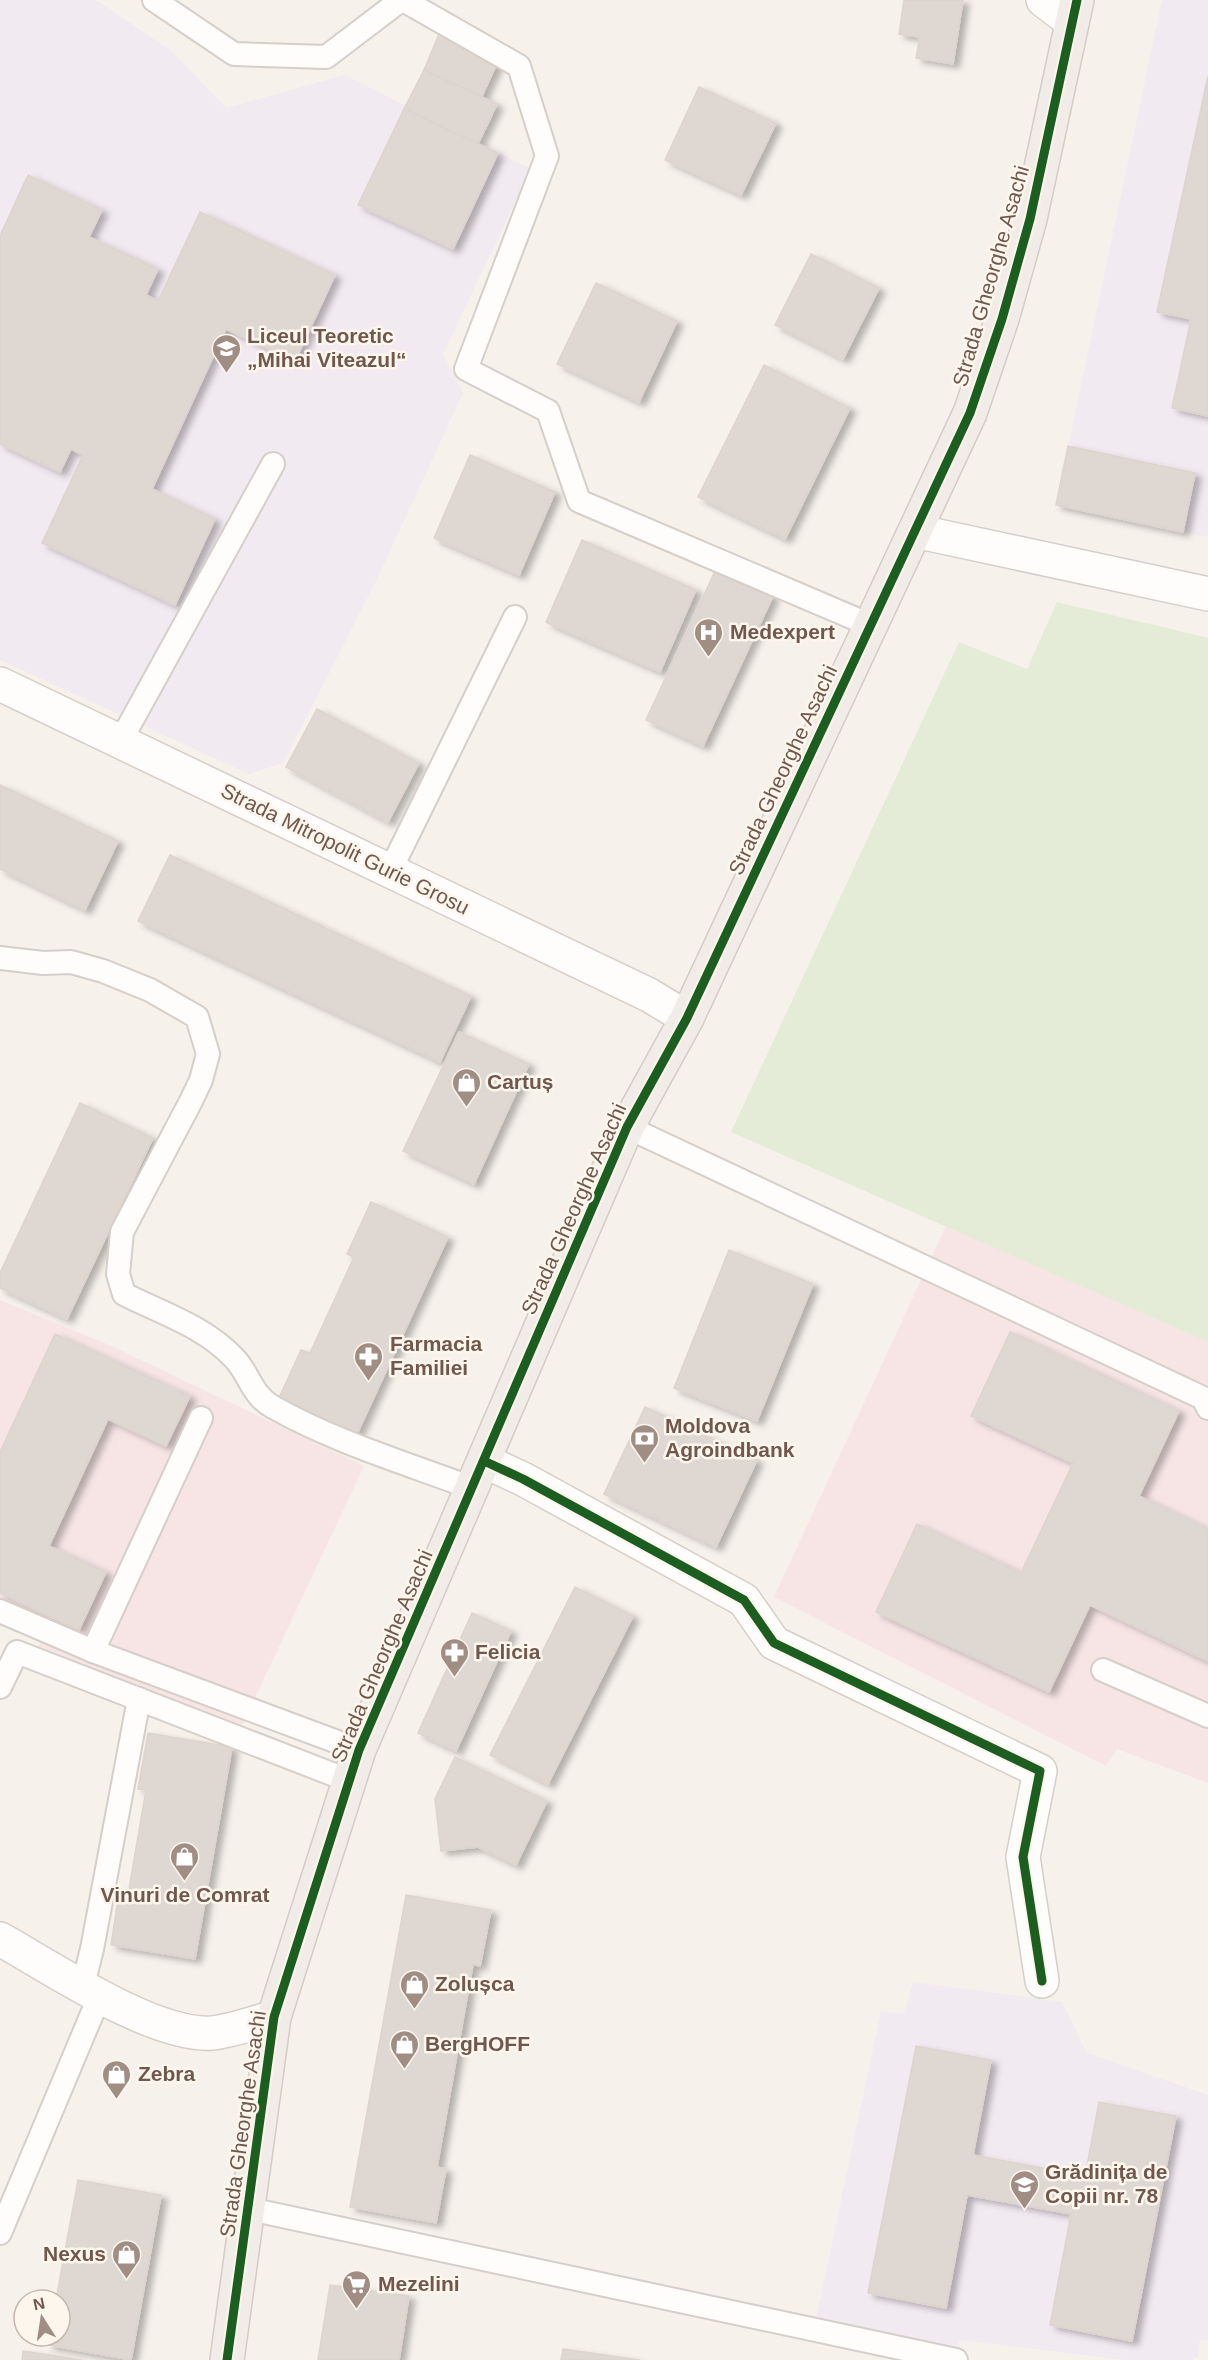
<svg xmlns="http://www.w3.org/2000/svg" width="1208" height="2360" font-family="Helvetica,sans-serif">
  <style>
    .education { fill: #f2eaf1 }
    .medical { fill: #f7e5e6 }
    .green { fill: #e4ebd7 }
    .building { fill: #dfd7d1; stroke: #ded4ce; stroke-width: 1.5; filter: url(#shadow) }
    .lines { fill: none; stroke-linecap: round; stroke-linejoin: round }
    .service-casing { stroke: #d5cec9; stroke-width: 26 }
    .minor-casing { stroke: #d5cec9; stroke-width: 36 }
    .secondary-casing { stroke: #d5cec8; stroke-width: 36 }
    .primary-casing { stroke: #d4ccc7; stroke-width: 36 }
    .service { stroke: #fefdfc; stroke-width: 22 }
    .minor { stroke: #fefdfc; stroke-width: 33 }
    .secondary { stroke: #fefdfc; stroke-width: 33 }
    .primary { stroke: #f1ece7; stroke-width: 33 }
    .cycleway-casing { stroke: #fdf6ed; stroke-width: 13 }
    .cycleway { stroke: #1b5e20; stroke-width: 9 }
    .labels { text-anchor: middle; stroke-width: 5; stroke-linejoin: round; paint-order: stroke }
    .street-label { font-size: 21px; fill: #71584e; stroke: #fdf6ed }
    .poi-label { font-size: 21px; font-weight: bold; fill: #71584e; stroke: #fdf6ed; text-anchor: start }
  </style>
  <defs>
    <filter id="shadow"><feDropShadow dx="6" dy="4" stdDeviation="3" flood-color="#0004"/></filter>
  </defs>
  <rect width="100%" height="100%" fill="#f6f1eb"/>
  <!-- education -->
  <g class="education">
    <path d="M 0,0 L 96,0 L 172,51 L 226,108 L 345,75 L 531,169 L 443,354 L 463,393 L 378,577 L 283,763 L 249,774 L 0,660 Z"/>
    <path d="M 1162,0 L 1208,0 L 1208,537 L 1056,505 Z"/>
    <path d="M 913,1982 L 1062,2002 L 1087,2053 L 1208,2095 L 1208,2340 L 1200,2340 L 1198,2357 L 1192,2360 L 1124,2360 L 960,2340 L 952,2353 L 815,2324 L 881,2011 L 904,2014 Z"/>
  </g>
  <!-- medical -->
  <g class="medical">
    <path d="M 946,1226 L 1208,1342 L 1208,1783 L 1117,1749 L 1106,1766 L 774,1597 Z"/>
    <path d="M 0,1300 L 109,1345 L 364,1466 L 241,1728 L 39,1646 L 40,1642 L 3,1622 L 0,1627 Z"/>
  </g>
  <!-- green -->
  <path class="green" d="M 1057,602 L 1208,638 L 1208,1342 L 731,1132 L 959,642 L 1027,669 Z"/>
  <!-- building -->
  <g class="building">
    <path d="M 904,0 L 963,0 L 953,64 L 916,58 L 920,37 L 899,34 Z"/>
    <path d="M 439,34 L 498,61 L 482,96 L 424,70 Z"/>
    <path d="M 424,70 L 497,104 L 478,144 L 404,109 Z"/>
    <path d="M 1208,76 L 1208,416 L 1172,408 L 1191,319 L 1157,312 Z"/>
    <path d="M 699,87 L 776,123 L 741,195 L 665,160 Z"/>
    <path d="M 404,109 L 498,153 L 453,249 L 358,205 Z"/>
    <path d="M 28,175 L 102,210 L 89,237 L 158,269 L 146,295 L 158,301 L 200,212 L 335,275 L 295,361 L 226,329 L 152,489 L 215,519 L 175,605 L 42,543 L 83,455 L 71,449 L 60,472 L 0,444 L 0,236 Z"/>
    <path d="M 811,254 L 879,288 L 843,359 L 775,325 Z"/>
    <path d="M 596,283 L 677,321 L 639,402 L 557,364 Z"/>
    <path d="M 764,365 L 850,408 L 785,539 L 698,497 Z"/>
    <path d="M 1068,446 L 1195,473 L 1183,532 L 1056,505 Z"/>
    <path d="M 470,455 L 555,492 L 519,575 L 434,538 Z"/>
    <path d="M 582,540 L 696,590 L 660,672 L 546,622 Z"/>
    <path d="M 716,569 L 773,596 L 703,746 L 646,720 Z"/>
    <path d="M 317,709 L 419,763 L 388,822 L 286,767 Z"/>
    <path d="M 0,785 L 118,841 L 85,910 L 0,869 Z"/>
    <path d="M 170,855 L 471,996 L 440,1062 L 138,921 Z"/>
    <path d="M 459,1032 L 529,1064 L 474,1184 L 403,1151 Z"/>
    <path d="M 80,1103 L 153,1138 L 67,1319 L 0,1288 L 0,1273 Z"/>
    <path d="M 371,1202 L 448,1237 L 357,1434 L 279,1398 L 301,1350 L 310,1353 L 354,1257 L 347,1254 Z"/>
    <path d="M 729,1250 L 813,1284 L 757,1421 L 674,1388 Z"/>
    <path d="M 1010,1332 L 1179,1411 L 1139,1496 L 1208,1529 L 1208,1661 L 1090,1605 L 1049,1692 L 876,1612 L 917,1524 L 1021,1573 L 1073,1463 L 971,1416 Z"/>
    <path d="M 55,1334 L 190,1396 L 166,1446 L 108,1419 L 49,1546 L 106,1572 L 79,1630 L 0,1593 L 0,1452 Z"/>
    <path d="M 645,1407 L 757,1460 L 716,1547 L 604,1494 Z"/>
    <path d="M 575,1587 L 633,1616 L 548,1784 L 490,1755 Z"/>
    <path d="M 472,1613 L 511,1631 L 456,1751 L 418,1733 Z"/>
    <path d="M 148,1733 L 232,1747 L 195,1959 L 111,1945 L 119,1893 L 128,1895 L 146,1790 L 138,1789 Z"/>
    <path d="M 455,1757 L 547,1801 L 516,1865 L 478,1847 L 441,1851 L 435,1799 Z"/>
    <path d="M 406,1895 L 491,1910 L 480,1966 L 473,1964 L 437,2167 L 446,2169 L 436,2223 L 350,2207 Z"/>
    <path d="M 916,2046 L 991,2060 L 973,2155 L 1085,2176 L 1099,2102 L 1176,2116 L 1132,2341 L 1050,2325 L 1071,2214 L 967,2195 L 946,2308 L 868,2293 Z"/>
    <path d="M 78,2180 L 161,2195 L 131,2360 L 48,2345 L 49,2336 L 60,2336 L 60,2300 L 56,2300 Z"/>
    <path d="M 330,2285 L 409,2296 L 399,2360 L 318,2360 Z"/>
    <path d="M 563,2349 L 640,2360 L 561,2360 Z"/>
    <path d="M 23,2351 L 82,2360 L 22,2360 Z"/>
  </g>
  <g class="lines">
    <defs>
      <g id="service">
        <path d="M 154,0 L 234,54 L 326,57 L 401,0"/>
        <path d="M 403,0 L 519,66 L 547,156 L 466,369 L 548,411 L 579,501 L 870,625"/>
        <path d="M 120,742 L 273,464"/>
        <path d="M 390,871 L 515,617"/>
        <path d="M 0,958 L 43,963 L 71,962 L 103,971 L 150,990 L 197,1017 L 208,1054 L 201,1080 L 191,1101 L 122,1232 L 118,1274 L 124,1294 C 161,1313 204,1326 234,1358 C 249,1373 252,1396 273,1407 C 335,1442 405,1463 472,1488"/>
        <path d="M 627,1127 L 1203,1398 L 1208,1408"/>
        <path d="M 0,1611 L 93,1651 L 359,1750"/>
        <path d="M 93,1651 L 201,1418"/>
        <path d="M 1103,1670 L 1208,1716"/>
        <path d="M 0,1687 L 17,1652 L 350,1781"/>
        <path d="M 83,1985 L 92,1949 L 139,1699"/>
        <path d="M 249,2209 L 956,2360"/>
        <path d="M 0,2233 L 100,1995"/>
      </g>
      <g id="minor">
        <path d="M 1043,0 L 1072,22"/>
        <path d="M 915,531 L 1208,594"/>
        <path d="M 0,684 L 649,995 L 687,1018"/>
        <path d="M 484,1461 L 523,1479 L 744,1600 L 774,1643 L 1040,1771 L 1023,1857 L 1042,1981"/>
      </g>
      <path id="secondary" d="M 0,1939 C 52,1968 154,2037 212,2033 C 232,2031 254,2023 274,2017"/>
      <path id="primary" d="M 227,2360 L 274,2017 L 359,1750 L 627,1127 L 687,1018 L 970,413 L 1002,319 L 1030,219 L 1077,0"/>
    </defs>
    <!-- service casing -->
    <use href="#service" class="service-casing"/>
    <!-- minor casing -->
    <use href="#minor" class="minor-casing"/>
    <!-- secondary casing -->
    <use href="#secondary" class="secondary-casing"/>
    <!-- primary casing -->
    <use href="#primary" class="primary-casing"/>
    <!-- service -->
    <use href="#service" class="service"/>
    <!-- minor -->
    <use href="#minor" class="minor"/>
    <!-- secondary -->
    <use href="#secondary" class="secondary"/>
    <!-- primary -->
    <use href="#primary" class="primary"/>
    <defs>
      <g id="cycleway">
        <path d="M 484,1461 L 523,1479 L 744,1600 L 774,1643 L 1040,1771 L 1023,1857 L 1042,1981"/>
        <path d="M 227,2360 L 274,2017 L 359,1750 L 627,1127 L 687,1018 L 970,413 L 1002,319 L 1030,219 L 1077,0"/>
      </g>
    </defs>
    <!-- cycleway casing -->
    <use href="#cycleway" class="cycleway-casing"/>
    <!-- cycleway -->
    <use href="#cycleway" class="cycleway"/>
  </g>
  <!-- icons -->
  <defs>
    <symbol id="school-pin" viewBox="-11 -11 22 30"><path d="M0 17L-7.5 6A9.5 9.5 0 1 1 7.5 6Z" fill="#a08e85" stroke="#fdf6ed"/><path d="M0-5L7-2L0 1L-7-2ZM-4 1L0 2.5L4 1V4Q0 6-4 4Z" fill="#fff"/></symbol>
    <symbol id="hospital-pin" viewBox="-11 -11 22 30"><path d="M0 17L-7.5 6A9.5 9.5 0 1 1 7.5 6Z" fill="#a08e85" stroke="#fdf6ed"/><path d="M-5-5h3v3.5h4V-5h3V5h-3V1.5h-4V5h-3Z" fill="#fff"/></symbol>
    <symbol id="shop-pin" viewBox="-11 -11 22 30"><path d="M0 17L-7.5 6A9.5 9.5 0 1 1 7.5 6Z" fill="#a08e85" stroke="#fdf6ed"/><path d="M-5-2.5h2.3a2.7 3.5 0 0 1 5.4 0H5L5.5 6h-11ZM-1.5-2.5h3a1.5 2.3 0 0 0-3 0Z" fill="#fff"/></symbol>
    <symbol id="pharmacy-pin" viewBox="-11 -11 22 30"><path d="M0 17L-7.5 6A9.5 9.5 0 1 1 7.5 6Z" fill="#a08e85" stroke="#fdf6ed"/><path d="M-2-6h4v4h4v4h-4v4h-4v-4h-4v-4h4Z" fill="#fff"/></symbol>
    <symbol id="bank-pin" viewBox="-11 -11 22 30"><path d="M0 17L-7.5 6A9.5 9.5 0 1 1 7.5 6Z" fill="#a08e85" stroke="#fdf6ed"/><path d="M-6-4H6V4H-6ZM0-2.3a2.3 2.3 0 1 0 0 4.6a2.3 2.3 0 1 0 0-4.6Z" fill="#fff"/></symbol>
    <symbol id="supermarket-pin" viewBox="-11 -11 22 30"><path d="M0 17L-7.5 6A9.5 9.5 0 1 1 7.5 6Z" fill="#a08e85" stroke="#fdf6ed"/><path d="M-6-5.5h2.5l.6 2H6L4.5 2H-2.5L-4.4-4H-6ZM-1.5 3.2a1.3 1.3 0 1 0 .1 0ZM3 3.2a1.3 1.3 0 1 0 .1 0Z" fill="#fff"/></symbol>
  </defs>
  <g fill-rule="evenodd">
    <use href="#school-pin" x="210" y="332" width="33" height="45"/>
    <use href="#hospital-pin" x="692" y="616" width="33" height="45"/>
    <use href="#shop-pin" x="450" y="1066" width="33" height="45"/>
    <use href="#pharmacy-pin" x="352" y="1340" width="33" height="45"/>
    <use href="#bank-pin" x="628" y="1422" width="33" height="45"/>
    <use href="#pharmacy-pin" x="438" y="1636" width="33" height="45"/>
    <use href="#shop-pin" x="168" y="1840" width="33" height="45"/>
    <use href="#shop-pin" x="398" y="1968" width="33" height="45"/>
    <use href="#shop-pin" x="388" y="2028" width="33" height="45"/>
    <use href="#shop-pin" x="100" y="2058" width="33" height="45"/>
    <use href="#school-pin" x="1008" y="2168" width="33" height="45"/>
    <use href="#shop-pin" x="110" y="2238" width="33" height="45"/>
    <use href="#supermarket-pin" x="340" y="2268" width="33" height="45"/>
  </g>
  <g class="labels">
    <!-- street labels -->
    <g class="street-label">
      <text transform="translate(991 276) rotate(-74)" y="7">Strada Gheorghe Asachi</text>
      <text transform="translate(783 770) rotate(-65)" y="7">Strada Gheorghe Asachi</text>
      <text transform="translate(345 849) rotate(26)" y="7">Strada Mitropolit Gurie Grosu</text>
      <text transform="translate(574 1209) rotate(-66)" y="7">Strada Gheorghe Asachi</text>
      <text transform="translate(382 1656) rotate(-67)" y="7">Strada Gheorghe Asachi</text>
      <text transform="translate(243 2124) rotate(-82)" y="7">Strada Gheorghe Asachi</text>
    </g>
    <!-- poi labels -->
    <g class="poi-label">
      <text x="247" y="343">Liceul Teoretic<tspan x="247" dy="24">„Mihai Viteazul“</tspan></text>
      <text x="730" y="639">Medexpert</text>
      <text x="487" y="1089">Cartuș</text>
      <text x="390" y="1351">Farmacia<tspan x="390" dy="24">Familiei</tspan></text>
      <text x="665" y="1433">Moldova<tspan x="665" dy="24">Agroindbank</tspan></text>
      <text x="475" y="1659">Felicia</text>
      <text x="185" y="1902" text-anchor="middle">Vinuri de Comrat</text>
      <text x="435" y="1991">Zolușca</text>
      <text x="425" y="2051">BergHOFF</text>
      <text x="138" y="2081">Zebra</text>
      <text x="1045" y="2179">Grădinița de<tspan x="1045" dy="24">Copii nr. 78</tspan></text>
      <text x="106" y="2261" text-anchor="end">Nexus</text>
      <text x="378" y="2291">Mezelini</text>
    </g>
  </g>
  <!-- north arrow -->
  <g transform="translate(42 2318) rotate(348)"><circle r="28" fill="#fdf6ed" stroke="#c5b7ad" stroke-width="1.5"/>
  <path d="M0-4.5L10 22L0 15L-10 22Z" fill="#a08e85"/>
  <text y="-9" font-size="16" font-weight="bold" text-anchor="middle" fill="#71584e">N</text>
  </g>
</svg>
